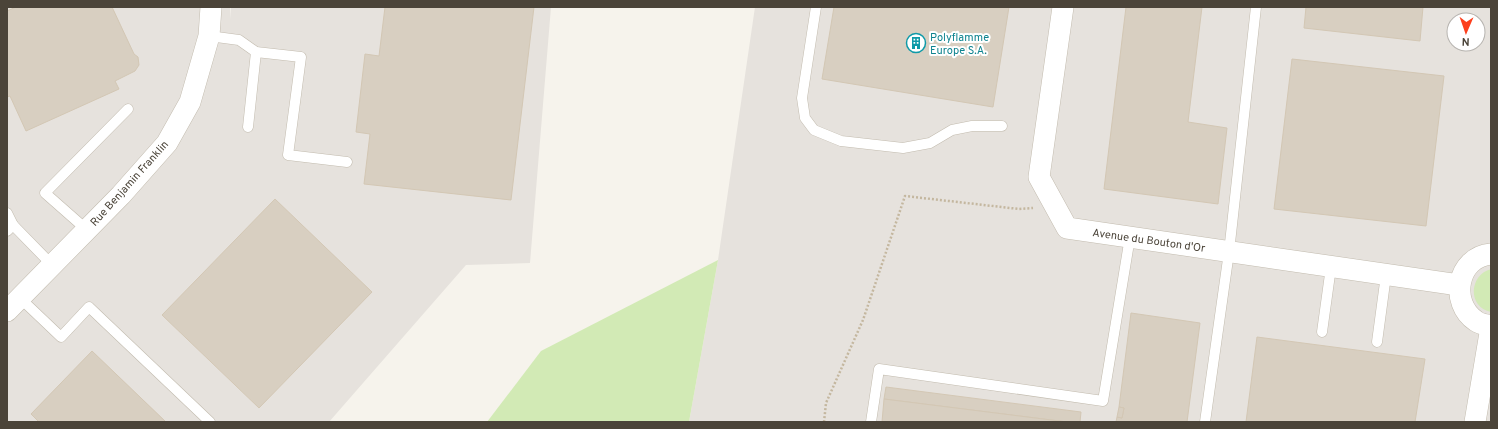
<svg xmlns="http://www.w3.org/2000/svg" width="1498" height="429" font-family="Overpass,sans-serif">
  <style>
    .industrial { fill: #e6e2dd; fill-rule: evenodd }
    .green { fill: #d2eab5 }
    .building { fill: #d8cfc1; stroke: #d3c7b4 }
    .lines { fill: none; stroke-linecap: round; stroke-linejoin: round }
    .service-casing { stroke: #c2bbae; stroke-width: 11 }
    .minor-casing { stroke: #c2bbae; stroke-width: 22 }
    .path { stroke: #c4b79f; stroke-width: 2.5; stroke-dasharray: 2 2; stroke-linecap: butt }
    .service { stroke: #fff; stroke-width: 10 }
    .minor { stroke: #fff; stroke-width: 21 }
    .labels { text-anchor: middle; stroke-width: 4; stroke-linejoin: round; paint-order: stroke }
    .culture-label { font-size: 11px; fill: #0d838f; stroke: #fff; text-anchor: start }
    .street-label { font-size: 11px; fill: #4b4439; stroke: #fff }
  </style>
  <rect width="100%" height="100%" fill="#f6f3ec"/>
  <!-- industrial -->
  <g class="industrial">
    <path d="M 7,7 L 230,7 L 231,19 L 231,7 L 551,7 L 530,263 L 466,265 L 329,422 L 7,422 Z"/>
    <path d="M 755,7 L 1491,7 L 1491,422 L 689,422 L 718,260 ZM 1454,20 L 1478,20 L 1478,44 L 1454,44 Z"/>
  </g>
  <!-- green -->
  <g class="green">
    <path d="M 718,260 L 689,422 L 487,422 L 541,351 Z"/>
    <path d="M 1491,269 L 1491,312 C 1467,307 1469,275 1491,269 Z"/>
  </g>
  <!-- building -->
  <g class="building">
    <path d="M 16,7 L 112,7 L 134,54 L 138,57 L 139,65 L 135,71 L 115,81 L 119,89 L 26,131 L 10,96 L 7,97 L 7,11 Z"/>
    <path d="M 385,7 L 534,7 L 511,200 L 364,184 L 370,134 L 356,132 L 365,54 L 379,56 Z"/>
    <path d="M 834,7 L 1009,7 L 993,107 L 822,79 Z"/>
    <path d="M 1126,7 L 1202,7 L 1188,122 L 1227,128 L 1218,204 L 1104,189 Z"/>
    <path d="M 1306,7 L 1423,7 L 1420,41 L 1304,28 Z"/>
    <path d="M 1292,59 L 1444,76 L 1426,226 L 1274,209 Z"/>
    <path d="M 275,199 L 372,292 L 259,408 L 162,315 Z"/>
    <path d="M 1131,313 L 1200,323 L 1187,422 L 1116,422 L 1117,417 L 1122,418 L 1124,408 L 1119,407 Z"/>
    <path d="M 1257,337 L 1425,359 L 1415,422 L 1246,422 Z"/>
    <path d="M 92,351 L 166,422 L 39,422 L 31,414 Z"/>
    <path d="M 886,387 L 1081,412 L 1080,422 L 1067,422 L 884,399 Z"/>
    <path d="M 884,399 L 1067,422 L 882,422 Z"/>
    <path d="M 1119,407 L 1124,408 L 1122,418 L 1117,417 Z"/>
  </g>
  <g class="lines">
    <defs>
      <g id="service">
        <path d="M 816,7 L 802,98 L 805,118 L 814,130 L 841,141 L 903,148 L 930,143 L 952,130 L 972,126 L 1002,126"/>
        <path d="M 209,36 L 239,40 L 256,52 L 301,57 L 288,155 L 347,162"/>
        <path d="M 248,127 L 256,52"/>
        <path d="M 7,213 L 13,225 L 7,231"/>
        <path d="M 13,225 L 52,265"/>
        <path d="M 87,230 L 45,193 L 128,109"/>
        <path d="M 20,298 L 61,337 L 89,307 L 210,422"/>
        <path d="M 1322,332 L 1331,267"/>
        <path d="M 1377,342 L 1386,275"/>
        <path d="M 871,422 L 879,369 L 1103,401 L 1130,237"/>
        <path d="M 1205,422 L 1229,252 L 1256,7"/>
      </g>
      <g id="minor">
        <path d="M 1063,7 L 1039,177 L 1067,228 L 1459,285"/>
        <path d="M 1491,254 C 1457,257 1449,303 1476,321 C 1480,324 1486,325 1491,326"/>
        <path d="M 7,311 L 121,195 L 167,143 L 190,102 L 209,36 L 211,7"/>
        <path d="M 1475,422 L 1491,327"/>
      </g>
    </defs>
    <!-- service casing -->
    <use href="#service" class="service-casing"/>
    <!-- minor casing -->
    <use href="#minor" class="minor-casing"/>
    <!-- path -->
    <path class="path" d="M 824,422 L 826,403 L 863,320 L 905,196 L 1019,209 L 1033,208"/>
    <!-- service -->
    <use href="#service" class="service"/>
    <!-- minor -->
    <use href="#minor" class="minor"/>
  </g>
  <!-- icons -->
  <defs>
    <symbol id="building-ring" viewBox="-11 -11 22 22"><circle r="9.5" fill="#fff" stroke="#0f9aa8" stroke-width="1.5"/><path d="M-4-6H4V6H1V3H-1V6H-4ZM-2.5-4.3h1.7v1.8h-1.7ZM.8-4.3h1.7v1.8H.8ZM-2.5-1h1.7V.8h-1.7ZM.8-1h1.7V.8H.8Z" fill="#0f9aa8"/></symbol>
  </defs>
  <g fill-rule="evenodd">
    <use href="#building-ring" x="905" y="32" width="22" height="22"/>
  </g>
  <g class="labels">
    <!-- culture labels -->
    <g class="culture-label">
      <text x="930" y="41">Polyflamme<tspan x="930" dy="13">Europe S.A.</tspan></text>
    </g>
    <!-- street labels -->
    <g class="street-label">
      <text transform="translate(129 183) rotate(-48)" y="4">Rue Benjamin Franklin</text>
      <text transform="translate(1149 240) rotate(8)" y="4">Avenue du Bouton d'Or</text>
    </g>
  </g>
  <!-- border -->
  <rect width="1498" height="429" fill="none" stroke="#4b4439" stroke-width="16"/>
  <!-- north arrow -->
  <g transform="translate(1466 32) rotate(182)"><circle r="19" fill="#ffffff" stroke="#b7b4b0"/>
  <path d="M0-3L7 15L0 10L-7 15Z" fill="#fc3f1d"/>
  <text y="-6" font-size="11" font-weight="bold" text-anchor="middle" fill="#4b4439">N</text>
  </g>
</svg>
